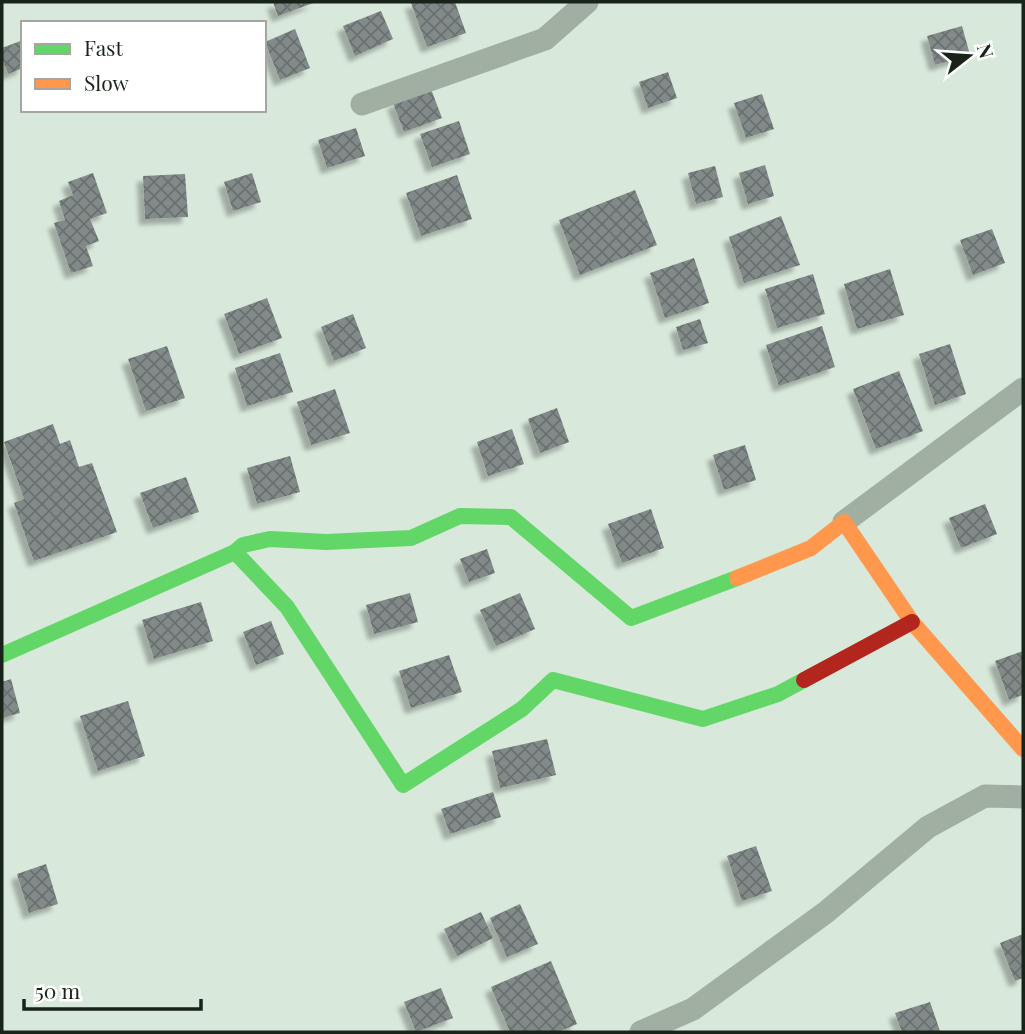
<svg xmlns="http://www.w3.org/2000/svg" width="1025" height="1034" font-family="'Playfair Display',serif">
  <style>
    .building { fill: url(#building-cross-hatch); filter: url(#shadow) }
    .lines { fill: none; stroke-linecap: round; stroke-linejoin: round }
    .street { stroke: #a1afa3; stroke-width: 23 }
    .fast { stroke: #63d668; stroke-width: 16 }
    .slow { stroke: #ff974d; stroke-width: 16 }
    .jam { stroke: #b3261e; stroke-width: 16 }
  </style>
  <defs>
    <pattern id="building-cross-hatch" width="8" height="8" patternUnits="userSpaceOnUse" patternTransform="scale(1.75)"><rect width="8" height="8" fill="#828a89"/><path d="M0 0l8 8M0 8l8-8" fill="none" stroke="#69706f"/></pattern>
    <filter id="shadow"><feDropShadow dx="-6" dy="6" stdDeviation="2" flood-color="#0004"/></filter>
  </defs>
  <rect width="100%" height="100%" fill="#d8e8da"/>
  <!-- building -->
  <g class="building">
    <path d="M 273,2 L 316,2 L 278,16 Z"/>
    <path d="M 414,2 L 455,2 L 466,33 L 427,47 L 411,3 Z"/>
    <path d="M 381,11 L 393,39 L 355,56 L 343,26 Z"/>
    <path d="M 962,26 L 970,55 L 935,65 L 927,36 Z"/>
    <path d="M 295,29 L 310,68 L 280,80 L 265,42 Z"/>
    <path d="M 23,40 L 23,68 L 8,74 L 2,58 L 2,48 Z"/>
    <path d="M 668,72 L 677,98 L 648,108 L 639,82 Z"/>
    <path d="M 431,89 L 442,118 L 404,132 L 393,103 Z"/>
    <path d="M 762,94 L 774,129 L 746,138 L 734,103 Z"/>
    <path d="M 459,121 L 470,154 L 432,167 L 420,134 Z"/>
    <path d="M 356,128 L 365,156 L 327,168 L 318,140 Z"/>
    <path d="M 765,165 L 774,196 L 748,204 L 739,173 Z"/>
    <path d="M 715,166 L 723,197 L 696,204 L 688,173 Z"/>
    <path d="M 93,173 L 107,213 L 90,219 L 99,241 L 86,246 L 93,266 L 71,273 L 54,223 L 65,220 L 59,201 L 73,195 L 68,182 Z"/>
    <path d="M 252,173 L 261,202 L 233,211 L 224,182 Z"/>
    <path d="M 185,174 L 188,217 L 145,219 L 143,176 Z"/>
    <path d="M 457,175 L 472,219 L 421,236 L 406,193 Z"/>
    <path d="M 635,190 L 657,245 L 580,275 L 559,220 Z"/>
    <path d="M 781,216 L 800,265 L 744,283 L 729,237 Z"/>
    <path d="M 992,229 L 1005,263 L 973,275 L 960,240 Z"/>
    <path d="M 694,258 L 709,303 L 665,318 L 650,273 Z"/>
    <path d="M 890,269 L 904,315 L 857,329 L 844,284 Z"/>
    <path d="M 813,274 L 825,314 L 777,328 L 765,289 Z"/>
    <path d="M 267,298 L 282,338 L 239,354 L 224,314 Z"/>
    <path d="M 353,314 L 366,348 L 334,361 L 321,327 Z"/>
    <path d="M 700,319 L 708,343 L 683,350 L 676,327 Z"/>
    <path d="M 822,326 L 835,367 L 779,386 L 766,345 Z"/>
    <path d="M 950,344 L 966,394 L 935,405 L 919,354 Z"/>
    <path d="M 167,346 L 185,398 L 146,411 L 128,359 Z"/>
    <path d="M 280,353 L 293,392 L 247,406 L 235,368 Z"/>
    <path d="M 899,371 L 923,431 L 876,449 L 853,389 Z"/>
    <path d="M 335,389 L 350,433 L 311,445 L 297,402 Z"/>
    <path d="M 557,408 L 569,442 L 540,453 L 528,419 Z"/>
    <path d="M 53,424 L 60,444 L 70,440 L 79,467 L 92,463 L 117,532 L 34,561 L 14,503 L 24,499 L 4,442 Z"/>
    <path d="M 512,429 L 524,464 L 488,476 L 477,442 Z"/>
    <path d="M 745,445 L 756,480 L 724,490 L 713,455 Z"/>
    <path d="M 290,456 L 300,492 L 257,504 L 247,468 Z"/>
    <path d="M 186,477 L 199,512 L 153,528 L 140,493 Z"/>
    <path d="M 985,504 L 997,534 L 961,548 L 949,518 Z"/>
    <path d="M 651,509 L 664,548 L 622,563 L 608,524 Z"/>
    <path d="M 487,549 L 495,573 L 469,582 L 460,559 Z"/>
    <path d="M 410,593 L 418,622 L 374,634 L 366,605 Z"/>
    <path d="M 520,593 L 535,629 L 496,646 L 480,610 Z"/>
    <path d="M 201,602 L 213,641 L 154,659 L 142,620 Z"/>
    <path d="M 271,621 L 284,654 L 256,665 L 243,632 Z"/>
    <path d="M 1023,651 L 1023,695 L 1009,700 L 995,661 Z"/>
    <path d="M 449,655 L 462,692 L 411,708 L 399,671 Z"/>
    <path d="M 11,679 L 20,713 L 2,718 L 2,682 Z"/>
    <path d="M 128,701 L 145,756 L 98,771 L 80,716 Z"/>
    <path d="M 547,739 L 556,775 L 500,788 L 492,751 Z"/>
    <path d="M 493,792 L 501,817 L 450,834 L 441,809 Z"/>
    <path d="M 756,846 L 772,891 L 742,901 L 727,856 Z"/>
    <path d="M 46,864 L 58,904 L 29,913 L 17,874 Z"/>
    <path d="M 520,904 L 538,944 L 507,957 L 490,918 Z"/>
    <path d="M 481,912 L 493,938 L 457,956 L 444,929 Z"/>
    <path d="M 1023,934 L 1023,978 L 1015,981 L 1000,943 Z"/>
    <path d="M 551,961 L 577,1024 L 558,1032 L 510,1032 L 491,987 Z"/>
    <path d="M 441,988 L 453,1018 L 416,1032 L 404,1002 Z"/>
    <path d="M 930,1002 L 940,1031 L 902,1032 L 895,1013 Z"/>
  </g>
  <g class="lines">
    <!-- street -->
    <g class="street">
      <path d="M 362,104 L 545,39 L 587,2"/>
      <path d="M 844,522 L 1023,389"/>
      <path d="M 641,1032 L 693,1009 L 825,913 L 928,827 L 985,796 L 1023,797"/>
    </g>
    <!-- fast -->
    <g class="fast">
      <path d="M 235,552 L 287,607 L 403,785 L 522,709 L 553,680 L 703,719 L 778,694 L 804,680"/>
      <path d="M 2,655 L 235,552 L 243,545 L 270,539 L 326,542 L 411,538 L 460,516 L 511,517 L 631,618 L 737,578"/>
    </g>
    <!-- slow -->
    <path class="slow" d="M 737,578 L 811,548 L 844,522 L 912,622 L 1023,749"/>
    <!-- jam -->
    <path class="jam" d="M 804,680 L 912,622"/>
  </g>
  <!-- border -->
  <rect width="1025" height="1034" fill="none" stroke="#18231a" stroke-width="7"/>
  <!-- legend -->
  <rect x="21" y="21" width="245" height="91" fill="#ffffff" stroke="#a3a7a3" stroke-width="2"/>
  <rect x="35" y="44" width="35" height="10" fill="#63d668" stroke="#a3a7a3" stroke-width="2"/>
  <text x="84" y="56" font-size="21" fill="#18231a">Fast</text>
  <rect x="35" y="79" width="35" height="10" fill="#ff974d" stroke="#a3a7a3" stroke-width="2"/>
  <text x="84" y="91" font-size="21" fill="#18231a">Slow</text>
  <!-- north arrow -->
  <g transform="translate(969 56) rotate(73)" stroke="#ffffff" stroke-width="5" paint-order="stroke">
  <path d="M0-5L12 26L0 18L-12 26Z" fill="#18231a"/>
  <text y="-10" font-size="19" font-weight="bold" text-anchor="middle" fill="#18231a">N</text>
  </g>
  <!-- scale -->
  <path d="M24 999v10h177v-10" fill="none" stroke="#18231a" stroke-width="3.5"/>
  <text x="35" y="999" font-size="21" fill="#18231a" stroke="#ffffff" stroke-width="5" paint-order="stroke">50 m</text>
</svg>
